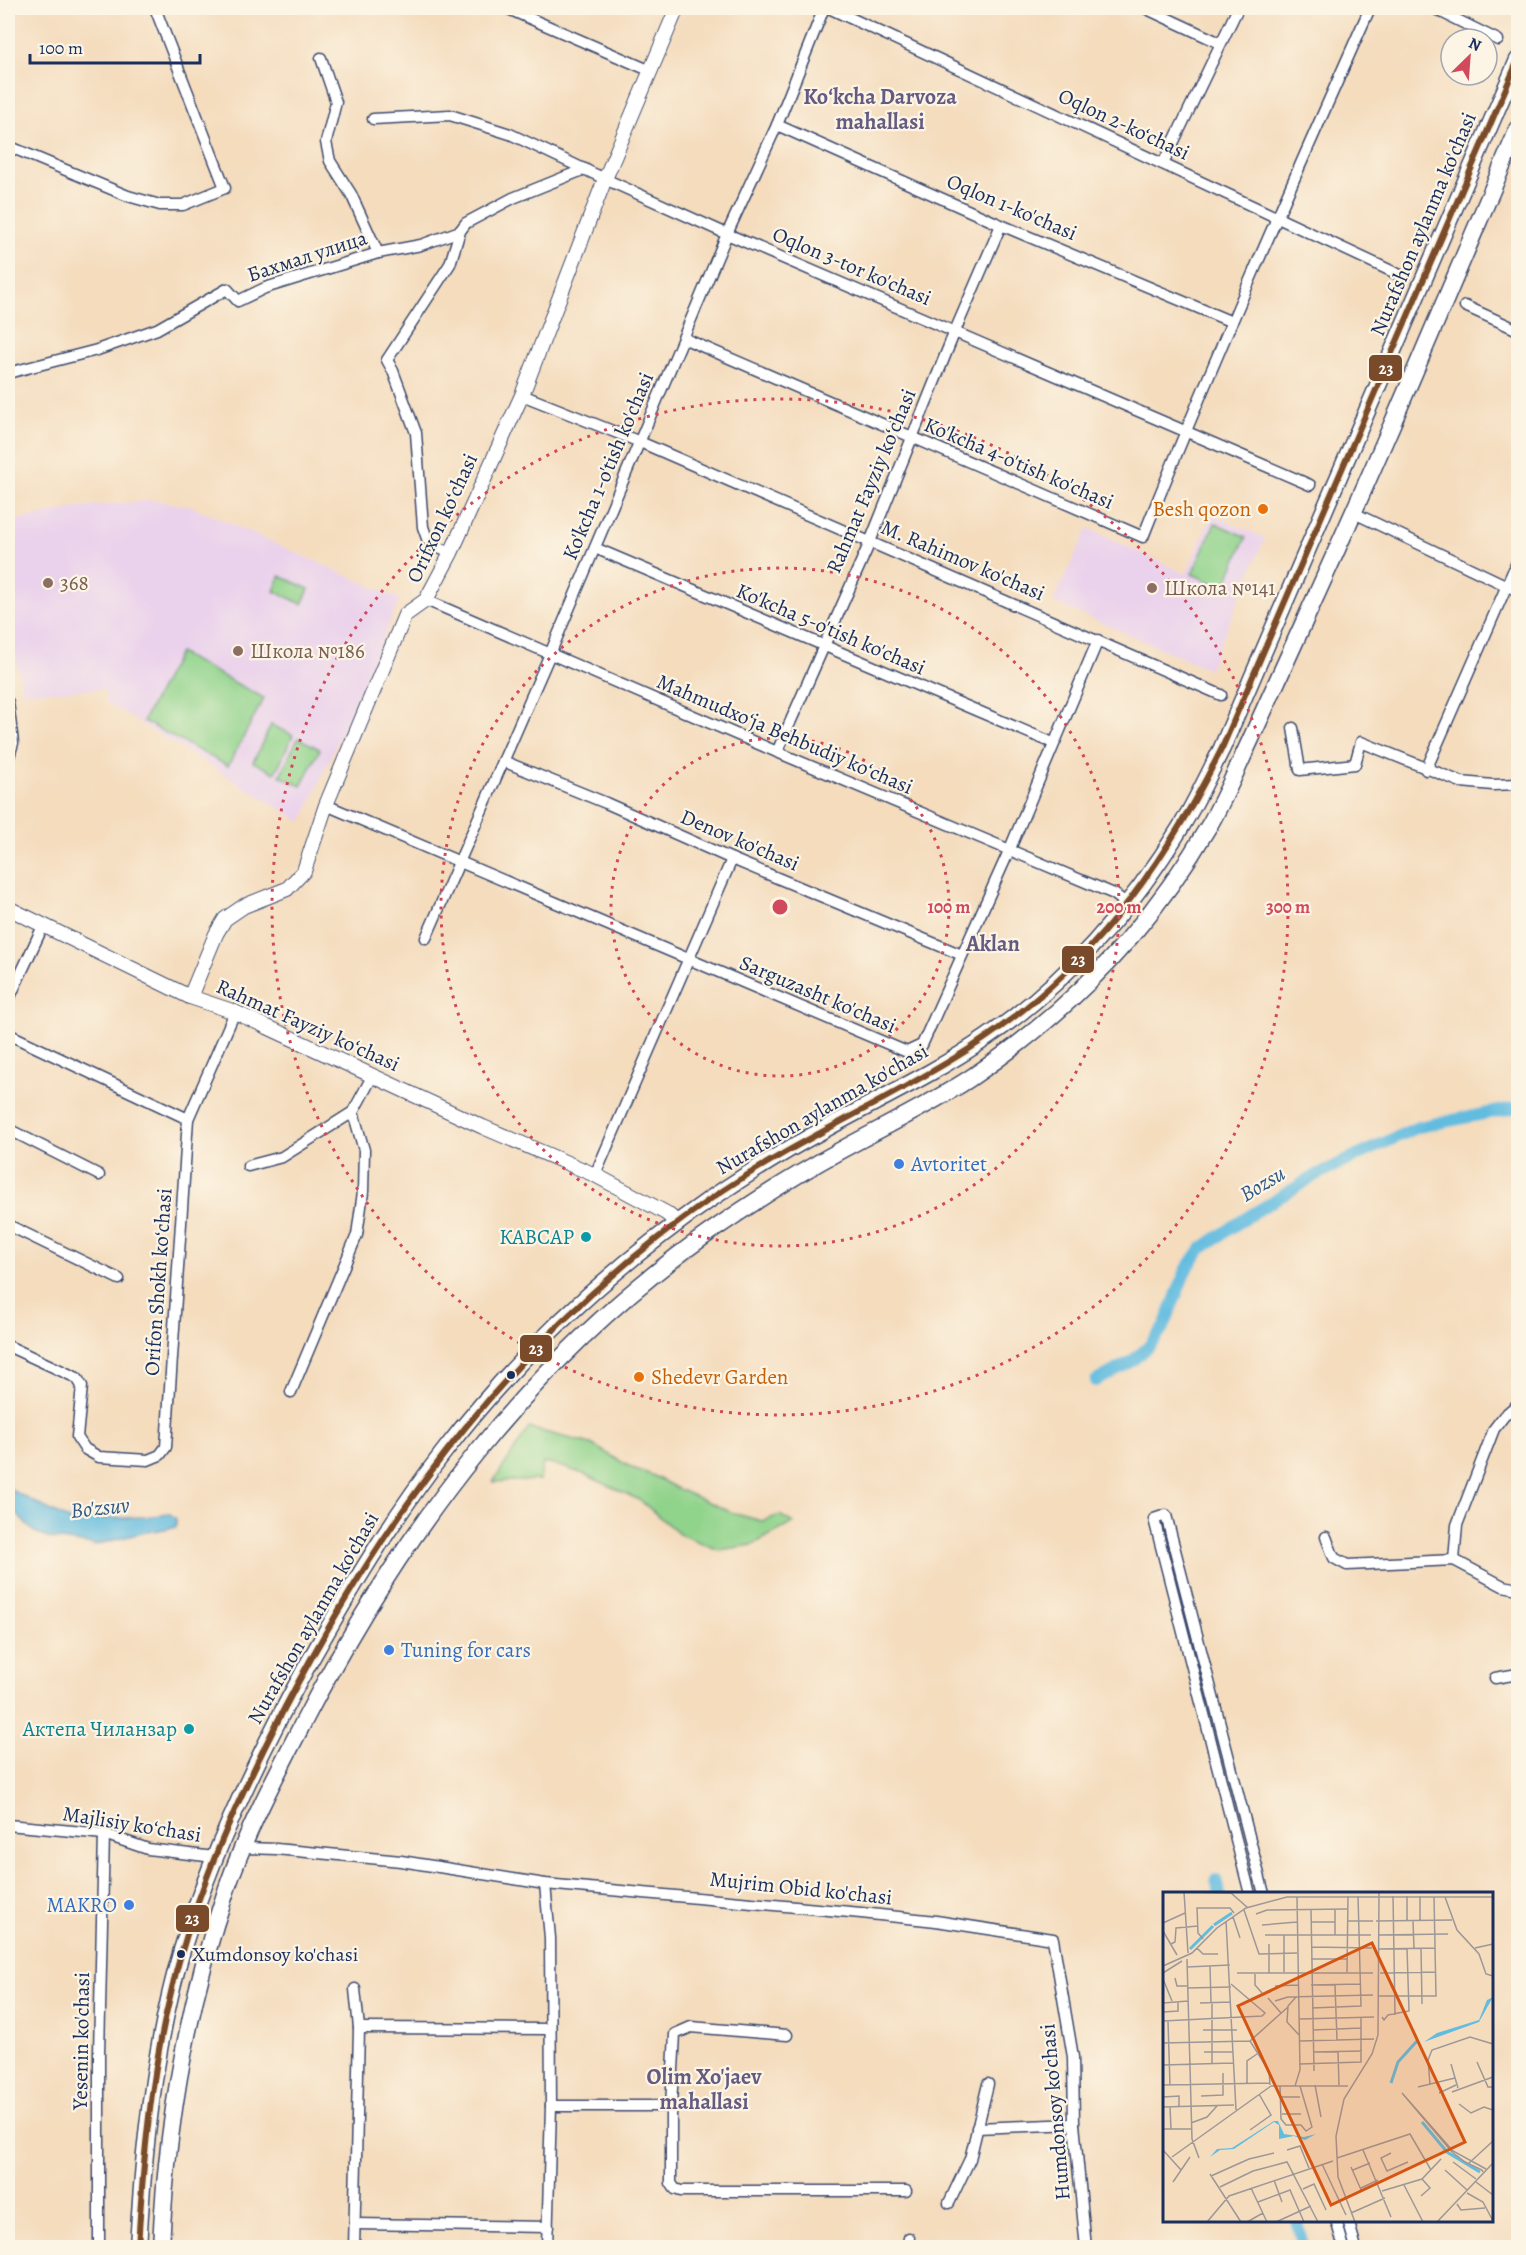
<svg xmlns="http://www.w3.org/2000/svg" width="1526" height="2255" font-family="Alegreya,serif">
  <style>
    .built { fill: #ead1ec }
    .green { fill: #90d38b; stroke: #568174; stroke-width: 1.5 }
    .water { fill: #62bce0; stroke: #3e769f; stroke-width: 1.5 }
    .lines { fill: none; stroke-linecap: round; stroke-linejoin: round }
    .canal { stroke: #62bce0; stroke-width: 12 }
    .minor-casing { stroke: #3c496c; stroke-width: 13 }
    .tertiary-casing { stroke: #3c496c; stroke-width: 16 }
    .primary-casing { stroke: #3c496c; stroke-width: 19 }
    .minor { stroke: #fff; stroke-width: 10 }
    .tertiary { stroke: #fff; stroke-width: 14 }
    .primary { stroke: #fff; stroke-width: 16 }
    .bus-1-casing { stroke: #fcf5e5; stroke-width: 10 }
    .bus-1 { stroke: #7a4b2a; stroke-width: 6 }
    .ring { fill: none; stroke: #d1495b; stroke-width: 3; stroke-dasharray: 3 6 }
    .food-dot { fill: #e8710a; stroke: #fcf5e5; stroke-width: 2 }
    .education-dot { fill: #8d6e63; stroke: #fcf5e5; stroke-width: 2 }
    .shop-dot { fill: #3f7fe0; stroke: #fcf5e5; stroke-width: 2 }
    .culture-dot { fill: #0f9aa8; stroke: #fcf5e5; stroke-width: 2 }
    .bus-dot { fill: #1b2f5e; stroke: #fcf5e5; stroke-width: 2 }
    .labels { text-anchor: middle; stroke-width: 4.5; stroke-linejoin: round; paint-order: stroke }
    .bus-label { font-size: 20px; fill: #1b2f5e; stroke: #fcf5e5; text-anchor: start }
    .street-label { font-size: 21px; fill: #1b2f5e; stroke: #fcf5e5 }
    .food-label { font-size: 21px; fill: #c56008; stroke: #fcf5e5; text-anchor: end }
    .education-label { font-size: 21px; fill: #785e54; stroke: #fcf5e5; text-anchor: start }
    .shop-label { font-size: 21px; fill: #366cbe; stroke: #fcf5e5; text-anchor: start }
    .culture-label { font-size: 21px; fill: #0d838f; stroke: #fcf5e5; text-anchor: end }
    .neighbourhood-label { font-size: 22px; font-weight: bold; fill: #655b82; stroke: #fcf5e5 }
    .water-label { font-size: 22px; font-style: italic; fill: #305985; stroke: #fcf5e5 }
    .inset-river { fill: none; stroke: #62bce0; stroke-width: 3 }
    .inset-road { fill: none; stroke: #9d9797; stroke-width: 1.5 }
    .view { fill: #d45514; fill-opacity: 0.15; stroke: #d45514; stroke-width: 3 }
    .inset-edge { fill: none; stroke: #1b2f5e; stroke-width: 3 }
    .centre { fill: #d1495b; stroke: #fcf5e5; stroke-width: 3 }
    .ring-label { font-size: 18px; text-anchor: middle; font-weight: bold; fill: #d1495b; stroke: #fcf5e5; stroke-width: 4.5; stroke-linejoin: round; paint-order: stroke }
    .line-badge { stroke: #fcf5e5; stroke-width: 2 }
    .badge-label { font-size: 16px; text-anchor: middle; font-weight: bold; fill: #fff }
  </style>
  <rect width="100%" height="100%" fill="#fcf5e5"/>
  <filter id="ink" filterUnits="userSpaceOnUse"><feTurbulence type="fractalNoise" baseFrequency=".0167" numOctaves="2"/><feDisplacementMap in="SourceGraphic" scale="12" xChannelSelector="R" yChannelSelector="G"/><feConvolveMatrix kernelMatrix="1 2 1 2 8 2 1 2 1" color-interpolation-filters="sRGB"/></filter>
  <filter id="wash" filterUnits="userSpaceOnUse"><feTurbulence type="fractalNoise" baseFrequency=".008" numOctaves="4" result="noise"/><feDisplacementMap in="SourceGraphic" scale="24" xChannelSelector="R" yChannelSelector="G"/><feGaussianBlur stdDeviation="1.35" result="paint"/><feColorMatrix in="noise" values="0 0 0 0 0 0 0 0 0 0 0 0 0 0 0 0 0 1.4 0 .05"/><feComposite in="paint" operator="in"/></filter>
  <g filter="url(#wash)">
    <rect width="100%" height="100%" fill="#f4dcbd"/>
    <!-- built -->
    <g class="built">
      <path d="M 152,500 L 191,506 L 400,599 L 302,822 L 107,703 L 104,689 L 22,692 L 8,609 L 9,522 L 79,507 Z"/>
      <path d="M 1212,515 L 1265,538 L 1209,669 L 1053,602 L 1088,528 L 1186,574 Z"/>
    </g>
    <!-- green -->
    <g class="green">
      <path d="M 1215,523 L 1246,537 L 1224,588 L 1192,574 Z"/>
      <path d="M 280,576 L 309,589 L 302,604 L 274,591 Z"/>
      <path d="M 179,653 L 264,698 L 228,766 L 143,721 Z"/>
      <path d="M 271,725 L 293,735 L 275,773 L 253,762 Z"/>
      <path d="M 298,738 L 320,749 L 301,786 L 280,776 Z"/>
      <path d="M 529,1428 L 591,1444 L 632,1468 L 652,1475 L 678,1489 L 736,1514 L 762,1521 L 780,1515 L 793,1523 L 752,1545 L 719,1550 L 679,1534 L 641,1501 L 584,1474 L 550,1463 L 543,1463 L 540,1480 L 493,1482 Z"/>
    </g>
    <!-- water -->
    <path class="water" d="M 8,1486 L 15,1492 L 69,1520 L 144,1517 L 170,1514 L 176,1519 L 176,1527 L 141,1533 L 95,1545 L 47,1538 L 33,1531 L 22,1520 L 8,1501 Z"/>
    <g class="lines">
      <!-- canal -->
      <g class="canal">
        <path d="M 1096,1381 L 1132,1361 L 1148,1347 L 1164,1327 L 1186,1270 L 1201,1249 L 1244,1219 L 1316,1175 L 1418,1127 L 1514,1108"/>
        <path d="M 1216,1880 L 1220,1894"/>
        <path d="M 1296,2220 L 1304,2248"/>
      </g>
    </g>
  </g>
  <g filter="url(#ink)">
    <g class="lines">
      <defs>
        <g id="minor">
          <path d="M 506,8 L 651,71"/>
          <path d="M 829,8 L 1402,276"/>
          <path d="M 1145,8 L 1220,43"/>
          <path d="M 1433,8 L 1498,40"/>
          <path d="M 321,58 L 336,102 L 326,142 L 330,161 L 351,194 L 378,253"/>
          <path d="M 373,119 L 450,115 L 510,134 L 605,179 L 727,234 L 1310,485"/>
          <path d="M 777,125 L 1001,225 L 1232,322"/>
          <path d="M 8,146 L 128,196 L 160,205 L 183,205 L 225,188 L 155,8"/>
          <path d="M 1163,164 L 1238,8"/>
          <path d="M 1465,306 L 1518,330"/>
          <path d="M 683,338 L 1143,537 C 1214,358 1292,183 1370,8"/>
          <path d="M 8,373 L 97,350 L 157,329 L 227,289 L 238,301 L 265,288 L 378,253 L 421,245 L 460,231"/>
          <path d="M 522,395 L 640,442 L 1221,695"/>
          <path d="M 1354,513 L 1518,591"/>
          <path d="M 595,548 L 1053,743"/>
          <path d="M 451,553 L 429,544 L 423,527 L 416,433 L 393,371 L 387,360 L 450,264 L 460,231 L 466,223 L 513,198 L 585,169"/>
          <path d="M 426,600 L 777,752 L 1114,894 L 1127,904"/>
          <path d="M 8,702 L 13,743 L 8,760"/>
          <path d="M 1293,728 L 1300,770 L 1355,764 L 1361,742 L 1461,782 L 1493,785 L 1518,784"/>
          <path d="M 777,752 L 870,542 L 955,331 L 1001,225"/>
          <path d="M 503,761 L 606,803 L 732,859 L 962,955"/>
          <path d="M 1426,770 L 1518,560"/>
          <path d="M 326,805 L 907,1052 L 922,1045 L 1009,851 L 1098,640"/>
          <path d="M 426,938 L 550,654 L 727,234 L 777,125 L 824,8"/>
          <path d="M 8,1001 L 43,926"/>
          <path d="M 8,1034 L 188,1119"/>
          <path d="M 8,1129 L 99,1175"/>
          <path d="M 248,1166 L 282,1157 L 353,1112"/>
          <path d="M 595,1175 L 732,859"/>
          <path d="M 8,1225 L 119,1279"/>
          <path d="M 8,1346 L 77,1378 L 82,1386 L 77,1437 L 85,1449 L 99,1457 L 148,1460 L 160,1455 L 166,1447 L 188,1119 L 235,1012"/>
          <path d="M 291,1392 L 357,1235 L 363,1192 L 364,1150 L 353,1112 L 373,1075"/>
          <path d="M 1326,1537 L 1334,1558 L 1347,1565 L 1454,1560 L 1503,1586 L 1518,1589"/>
          <path d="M 1454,1560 L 1457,1525 L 1494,1429 L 1504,1416 L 1518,1404"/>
          <path d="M 1495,1678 L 1518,1674"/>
          <path d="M 8,1825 L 104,1834 L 148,1849 L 214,1857"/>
          <path d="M 243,1848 L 276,1849 L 401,1861 L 545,1884 L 861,1913 L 936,1921 L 1053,1939 L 1073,2057 L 1074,2124 L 1086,2248"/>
          <path d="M 545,1884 L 550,1938 L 551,2106 L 547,2248"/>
          <path d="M 1250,1894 L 1154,1519 L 1166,1515 L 1264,1894"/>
          <path d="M 359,2028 L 550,2029"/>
          <path d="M 787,2035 L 691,2027 L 675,2034 L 671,2106 L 671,2183 L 675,2189 L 681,2191 L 906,2191"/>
          <path d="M 551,2106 L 671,2106"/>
          <path d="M 977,2128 L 1074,2124"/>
          <path d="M 949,2203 L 970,2159 L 988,2084"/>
          <path d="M 1336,2220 L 1344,2248"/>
          <path d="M 1348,2220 L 1356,2248"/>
          <path d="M 356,2224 L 548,2227"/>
          <path d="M 99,2248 L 99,2053 L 104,1834"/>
          <path d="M 354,2248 L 359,2028 L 355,1989"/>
          <path d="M 907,2248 L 909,2238"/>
        </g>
        <g id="tertiary">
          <path d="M 8,908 L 190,997 L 235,1012 L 483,1127 L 595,1175 L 666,1213 L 678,1223"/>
          <path d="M 190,997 L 216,934 L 225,919 L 244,906 L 287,889 L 304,871 L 326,805 L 405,615 L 426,600 L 451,553 L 522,395 L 605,179 L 677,8"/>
        </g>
        <g id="primary">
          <path d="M 138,2248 C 143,2150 154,2044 182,1950 C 212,1851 257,1757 307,1666 C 348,1593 391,1520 443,1453 C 517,1356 609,1270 709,1200 C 746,1175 785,1150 825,1129 C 879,1099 935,1073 986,1038 C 1065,984 1132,908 1182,825 C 1197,800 1209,774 1222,748 L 1518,60"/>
          <path d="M 161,2248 C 166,2126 188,2003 227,1888 C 247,1830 276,1775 304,1721 C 403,1529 532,1357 710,1232 C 753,1202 797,1174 843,1149 C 885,1126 929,1105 969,1079 C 1028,1040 1081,994 1127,941 C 1158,905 1186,865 1210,824 C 1225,797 1237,769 1250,741 C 1268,701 1286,662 1304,622 C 1379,459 1448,293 1518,129"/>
        </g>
      </defs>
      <!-- minor casing -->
      <use href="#minor" class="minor-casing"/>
      <!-- tertiary casing -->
      <use href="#tertiary" class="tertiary-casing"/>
      <!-- primary casing -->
      <use href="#primary" class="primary-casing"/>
      <!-- minor -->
      <use href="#minor" class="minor"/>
      <!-- tertiary -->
      <use href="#tertiary" class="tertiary"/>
      <!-- primary -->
      <use href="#primary" class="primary"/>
      <defs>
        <path id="bus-1" d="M 138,2248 C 143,2160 151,2073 172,1988 C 196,1890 238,1798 284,1709 C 390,1505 519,1333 709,1200 C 792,1142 885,1103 969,1049 C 1087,973 1161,871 1222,748 L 1518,60"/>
      </defs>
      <!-- bus-1 casing -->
      <use href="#bus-1" class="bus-1-casing"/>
      <!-- bus-1 -->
      <use href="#bus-1" class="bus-1"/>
    </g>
  </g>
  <!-- distance rings -->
  <g class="ring">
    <circle cx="780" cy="907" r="169"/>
    <circle cx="780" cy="907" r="339"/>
    <circle cx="780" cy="907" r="508"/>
  </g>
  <!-- markers -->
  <g class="food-dot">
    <circle cx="1263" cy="509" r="6"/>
    <circle cx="639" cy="1377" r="6"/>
  </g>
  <g class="education-dot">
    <circle cx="48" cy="583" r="6"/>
    <circle cx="1152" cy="588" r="6"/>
    <circle cx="238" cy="651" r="6"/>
  </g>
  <g class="shop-dot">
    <circle cx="899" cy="1164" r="6"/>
    <circle cx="389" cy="1650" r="6"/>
    <circle cx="129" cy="1905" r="6"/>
  </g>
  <g class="culture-dot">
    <circle cx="586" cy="1237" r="6"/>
    <circle cx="189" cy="1729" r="6"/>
  </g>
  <g class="bus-dot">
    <circle cx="511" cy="1375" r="5"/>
    <circle cx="181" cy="1954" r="5"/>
  </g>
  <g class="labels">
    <!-- bus labels -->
    <g class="bus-label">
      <text x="192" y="1961">Xumdonsoy ko'chasi</text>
    </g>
    <!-- street labels -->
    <g class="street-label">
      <text transform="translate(1124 124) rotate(25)" y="7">Oqlon 2-ko‘chasi</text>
      <text transform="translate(1012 207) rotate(23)" y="7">Oqlon 1-ko'chasi</text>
      <text transform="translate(1423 224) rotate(-67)" y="7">Nurafshon aylanma ko'chasi</text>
      <text transform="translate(307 256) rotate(-18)" y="7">Бахмал улица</text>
      <text transform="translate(852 266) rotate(23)" y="7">Oqlon 3-tor ko'chasi</text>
      <text transform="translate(1019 463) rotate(23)" y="7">Ko'kcha 4-o'tish ko'chasi</text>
      <text transform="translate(608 466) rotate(-67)" y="7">Ko'kcha 1-o'tish ko'chasi</text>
      <text transform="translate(871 481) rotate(-67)" y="7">Rahmat Fayziy koʻchasi</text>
      <text transform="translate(442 518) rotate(-65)" y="7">Orifxon koʻchasi</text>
      <text transform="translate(963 560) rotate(23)" y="7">M. Rahimov ko'chasi</text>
      <text transform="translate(831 629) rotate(23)" y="7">Ko'kcha 5-o'tish ko'chasi</text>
      <text transform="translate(785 734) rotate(23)" y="7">Mahmudxoʻja Behbudiy koʻchasi</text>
      <text transform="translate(740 840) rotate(23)" y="7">Denov ko'chasi</text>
      <text transform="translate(818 994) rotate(23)" y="7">Sarguzasht ko'chasi</text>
      <text transform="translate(308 1025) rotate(24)" y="7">Rahmat Fayziy koʻchasi</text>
      <text transform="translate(822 1109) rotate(-30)" y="7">Nurafshon aylanma ko'chasi</text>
      <text transform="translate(158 1282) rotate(-86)" y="7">Orifon Shokh koʻchasi</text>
      <text transform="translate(313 1618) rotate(-60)" y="7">Nurafshon aylanma ko'chasi</text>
      <text transform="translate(132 1824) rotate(9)" y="7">Majlisiy koʻchasi</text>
      <text transform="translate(801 1888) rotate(6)" y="7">Mujrim Obid ko'chasi</text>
      <text transform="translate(81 2041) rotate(-89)" y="7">Yesenin ko'chasi</text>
      <text transform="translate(1055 2112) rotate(-95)" y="7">Humdonsoy ko'chasi</text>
    </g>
    <!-- food labels -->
    <g class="food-label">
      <text x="1251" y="516">Besh qozon</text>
      <text x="651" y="1384" text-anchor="start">Shedevr Garden</text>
    </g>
    <!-- education labels -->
    <g class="education-label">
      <text x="60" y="590">368</text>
      <text x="1164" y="595">Школа №141</text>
      <text x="250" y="658">Школа №186</text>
    </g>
    <!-- shop labels -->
    <g class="shop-label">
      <text x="911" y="1171">Avtoritet</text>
      <text x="401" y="1657">Tuning for cars</text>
      <text x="117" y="1912" text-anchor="end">MAKRO</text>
    </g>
    <!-- culture labels -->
    <g class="culture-label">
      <text x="574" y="1244">КАВСАР</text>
      <text x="177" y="1736">Актепа Чиланзар</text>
    </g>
    <!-- neighbourhood labels -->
    <g class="neighbourhood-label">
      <text x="880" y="104">Koʻkcha Darvoza<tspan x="880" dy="25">mahallasi</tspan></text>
      <text x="993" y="951">Aklan</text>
      <text x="704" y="2084">Olim Xo'jaev<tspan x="704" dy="25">mahallasi</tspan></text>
    </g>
    <!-- water labels -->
    <g class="water-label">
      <text transform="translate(1262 1183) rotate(-31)" y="8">Bozsu</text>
      <text transform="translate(100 1507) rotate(-6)" y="8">Bo'zsuv</text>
    </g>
  </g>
  <!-- overview -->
  <g transform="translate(1163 1892)">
    <rect width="330" height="330" fill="#f4dcbd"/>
    <path d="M 330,105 L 316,130 L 261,150 L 274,141 L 316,128 L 324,108 ZM 111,229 L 115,229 L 121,242 L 141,245 L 153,242 L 142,248 L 131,244 L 116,247 L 116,233 L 111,230 L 71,257 L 57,258 L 47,265 L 54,257 L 69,256 Z" fill="#62bce0"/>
    <path class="inset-river" d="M 51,33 L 69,21M 27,57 L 50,34M 228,191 L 235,170 L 254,149M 259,230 L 284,260 L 317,280"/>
    <path class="inset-road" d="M 21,0 L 25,61M 26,0 L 68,1 L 85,16M 230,4 L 232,123M 244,4 L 244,29M 257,4 L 257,29M 282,5 L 294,38 L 316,62 L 323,82 L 330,84M 148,17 L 151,179M 81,18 L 96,62 L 134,61M 93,22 L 104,18 L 184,17M 70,25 L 77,46M 63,29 L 73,218M 185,29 L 210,29M 213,29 L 289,28M 250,29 L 251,56M 148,30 L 172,30M 0,31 L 22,21M 99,33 L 134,30M 0,39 L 14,63M 102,43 L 208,43M 172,43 L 172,17M 215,43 L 285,42M 40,47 L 35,41 L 34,16 L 67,16 L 71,21M 8,52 L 12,50 L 13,36 L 35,34M 106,52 L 106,81M 148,55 L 209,56M 34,56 L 40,62 L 55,62M 258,56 L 259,112M 312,56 L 330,52M 216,57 L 272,56M 24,67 L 29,247 L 36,266M 148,67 L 184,67M 0,74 L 29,61 L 54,36 L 83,16 L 124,5 L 330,5M 47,74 L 48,110M 24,75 L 67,73M 121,80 L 121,43M 184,80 L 185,4M 0,81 L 19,69M 74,81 L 210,81M 217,81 L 273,80M 92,82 L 92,93 L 99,101M 12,86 L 14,94 L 24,94M 0,87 L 9,109M 148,93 L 197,92M 172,93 L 174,148M 112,94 L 135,93M 24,96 L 68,95M 215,104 L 273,104 L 271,5M 133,105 L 125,114 L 124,130 L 137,144M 105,106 L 118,121M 112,109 L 125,105 L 210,103M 49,110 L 49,171M 0,111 L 25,109M 37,111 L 68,110M 149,116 L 198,114 L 195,4M 0,120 L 15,119 L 15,109M 219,125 L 221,128 L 225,123 L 246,119 L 244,56M 137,127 L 211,125M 0,129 L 99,124 L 102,121 L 68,92M 5,129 L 7,193M 40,138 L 74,138M 150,138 L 198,136M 87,149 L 106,179 L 107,193M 137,149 L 211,147M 0,151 L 87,149 L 125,115M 41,160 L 70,160M 150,160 L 199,159M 175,160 L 176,193M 314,170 L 325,195 L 330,195M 137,172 L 198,170 L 198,125M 288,172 L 295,196M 0,173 L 70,171M 84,191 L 84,169 L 94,162M 267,192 L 265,168 L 269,158 L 307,145 L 330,152M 0,193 L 107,191M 152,193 L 158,225M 108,194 L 185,194M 117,194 L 118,227 L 123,233 L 138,233 L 143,239 L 149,235 L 137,194M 132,194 L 137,178 L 134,5M 255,195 L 292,186M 289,200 L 330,185M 276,201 L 293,193M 38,204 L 60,203 L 60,181M 0,205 L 16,204 L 16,214M 116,205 L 137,205M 296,212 L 308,221 L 321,215 L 330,218M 0,215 L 71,213M 7,215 L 8,237M 119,222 L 138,222M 28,231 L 44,225 L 54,214M 0,237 L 28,237M 87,238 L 108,223 L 96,202M 0,258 L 18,278M 124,258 L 137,254 L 146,276M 200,258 L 228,325M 228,261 L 218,266 L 224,279 L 245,270M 9,265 L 108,194M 174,266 L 247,242 L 268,278M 290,270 L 313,287M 159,272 L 183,323M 305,272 L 330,249M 188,275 L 199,300M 190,278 L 207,271M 282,278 L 304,298M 320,280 L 319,278 L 302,270 L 289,260 L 239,201 L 290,259 L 323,277M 47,282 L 78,330M 48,284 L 86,267 L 111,261M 111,288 L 119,310M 10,290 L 27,265M 313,290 L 330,303M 241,293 L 260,330M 57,295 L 90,279 L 124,270 L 155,330M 88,296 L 104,330M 198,296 L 215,288M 140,297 L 151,292 L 163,318M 219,299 L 259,287 L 278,267M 304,301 L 320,310 L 330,329M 258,304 L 267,296 L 259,287M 95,310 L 127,298 L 141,330M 294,312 L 298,318 L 322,316M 188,321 L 222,306M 44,330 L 66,304 L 170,269M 84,330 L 100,321M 113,330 L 148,314M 192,330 L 175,285 L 173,244 L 181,207 L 209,162 L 215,143 L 216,0M 274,330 L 330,271"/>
    <path class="view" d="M 209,51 L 302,250 L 168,313 L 75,114 Z"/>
    <rect width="330" height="330" class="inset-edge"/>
  </g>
  <circle cx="780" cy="907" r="9" class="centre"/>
  <g class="ring-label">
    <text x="949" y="913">100 m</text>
    <text x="1119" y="913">200 m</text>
    <text x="1288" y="913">300 m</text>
  </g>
  <g class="line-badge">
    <rect x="1368" y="354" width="35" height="28" rx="6" fill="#7a4b2a"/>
    <rect x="1061" y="945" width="34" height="29" rx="6" fill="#7a4b2a"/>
    <rect x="519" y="1334" width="34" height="29" rx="6" fill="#7a4b2a"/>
    <rect x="175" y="1904" width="35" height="29" rx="6" fill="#7a4b2a"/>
  </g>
  <g class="badge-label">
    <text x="1386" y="374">23</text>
    <text x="1078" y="965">23</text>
    <text x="536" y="1354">23</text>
    <text x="192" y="1924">23</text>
  </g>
  <!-- margin -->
  <rect width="1526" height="2255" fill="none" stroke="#fcf5e5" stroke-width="30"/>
  <!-- north arrow -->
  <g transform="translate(1469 57) rotate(25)"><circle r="28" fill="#fcf5e5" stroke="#a2a6af" stroke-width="1.5"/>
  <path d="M0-4.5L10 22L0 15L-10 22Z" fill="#d1495b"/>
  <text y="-9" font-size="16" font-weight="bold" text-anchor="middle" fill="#1b2f5e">N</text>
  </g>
  <!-- scale -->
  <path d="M30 54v9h170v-9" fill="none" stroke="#1b2f5e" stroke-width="3"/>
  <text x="39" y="54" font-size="18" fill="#1b2f5e" stroke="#fcf5e5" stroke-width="4.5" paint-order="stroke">100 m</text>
</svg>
